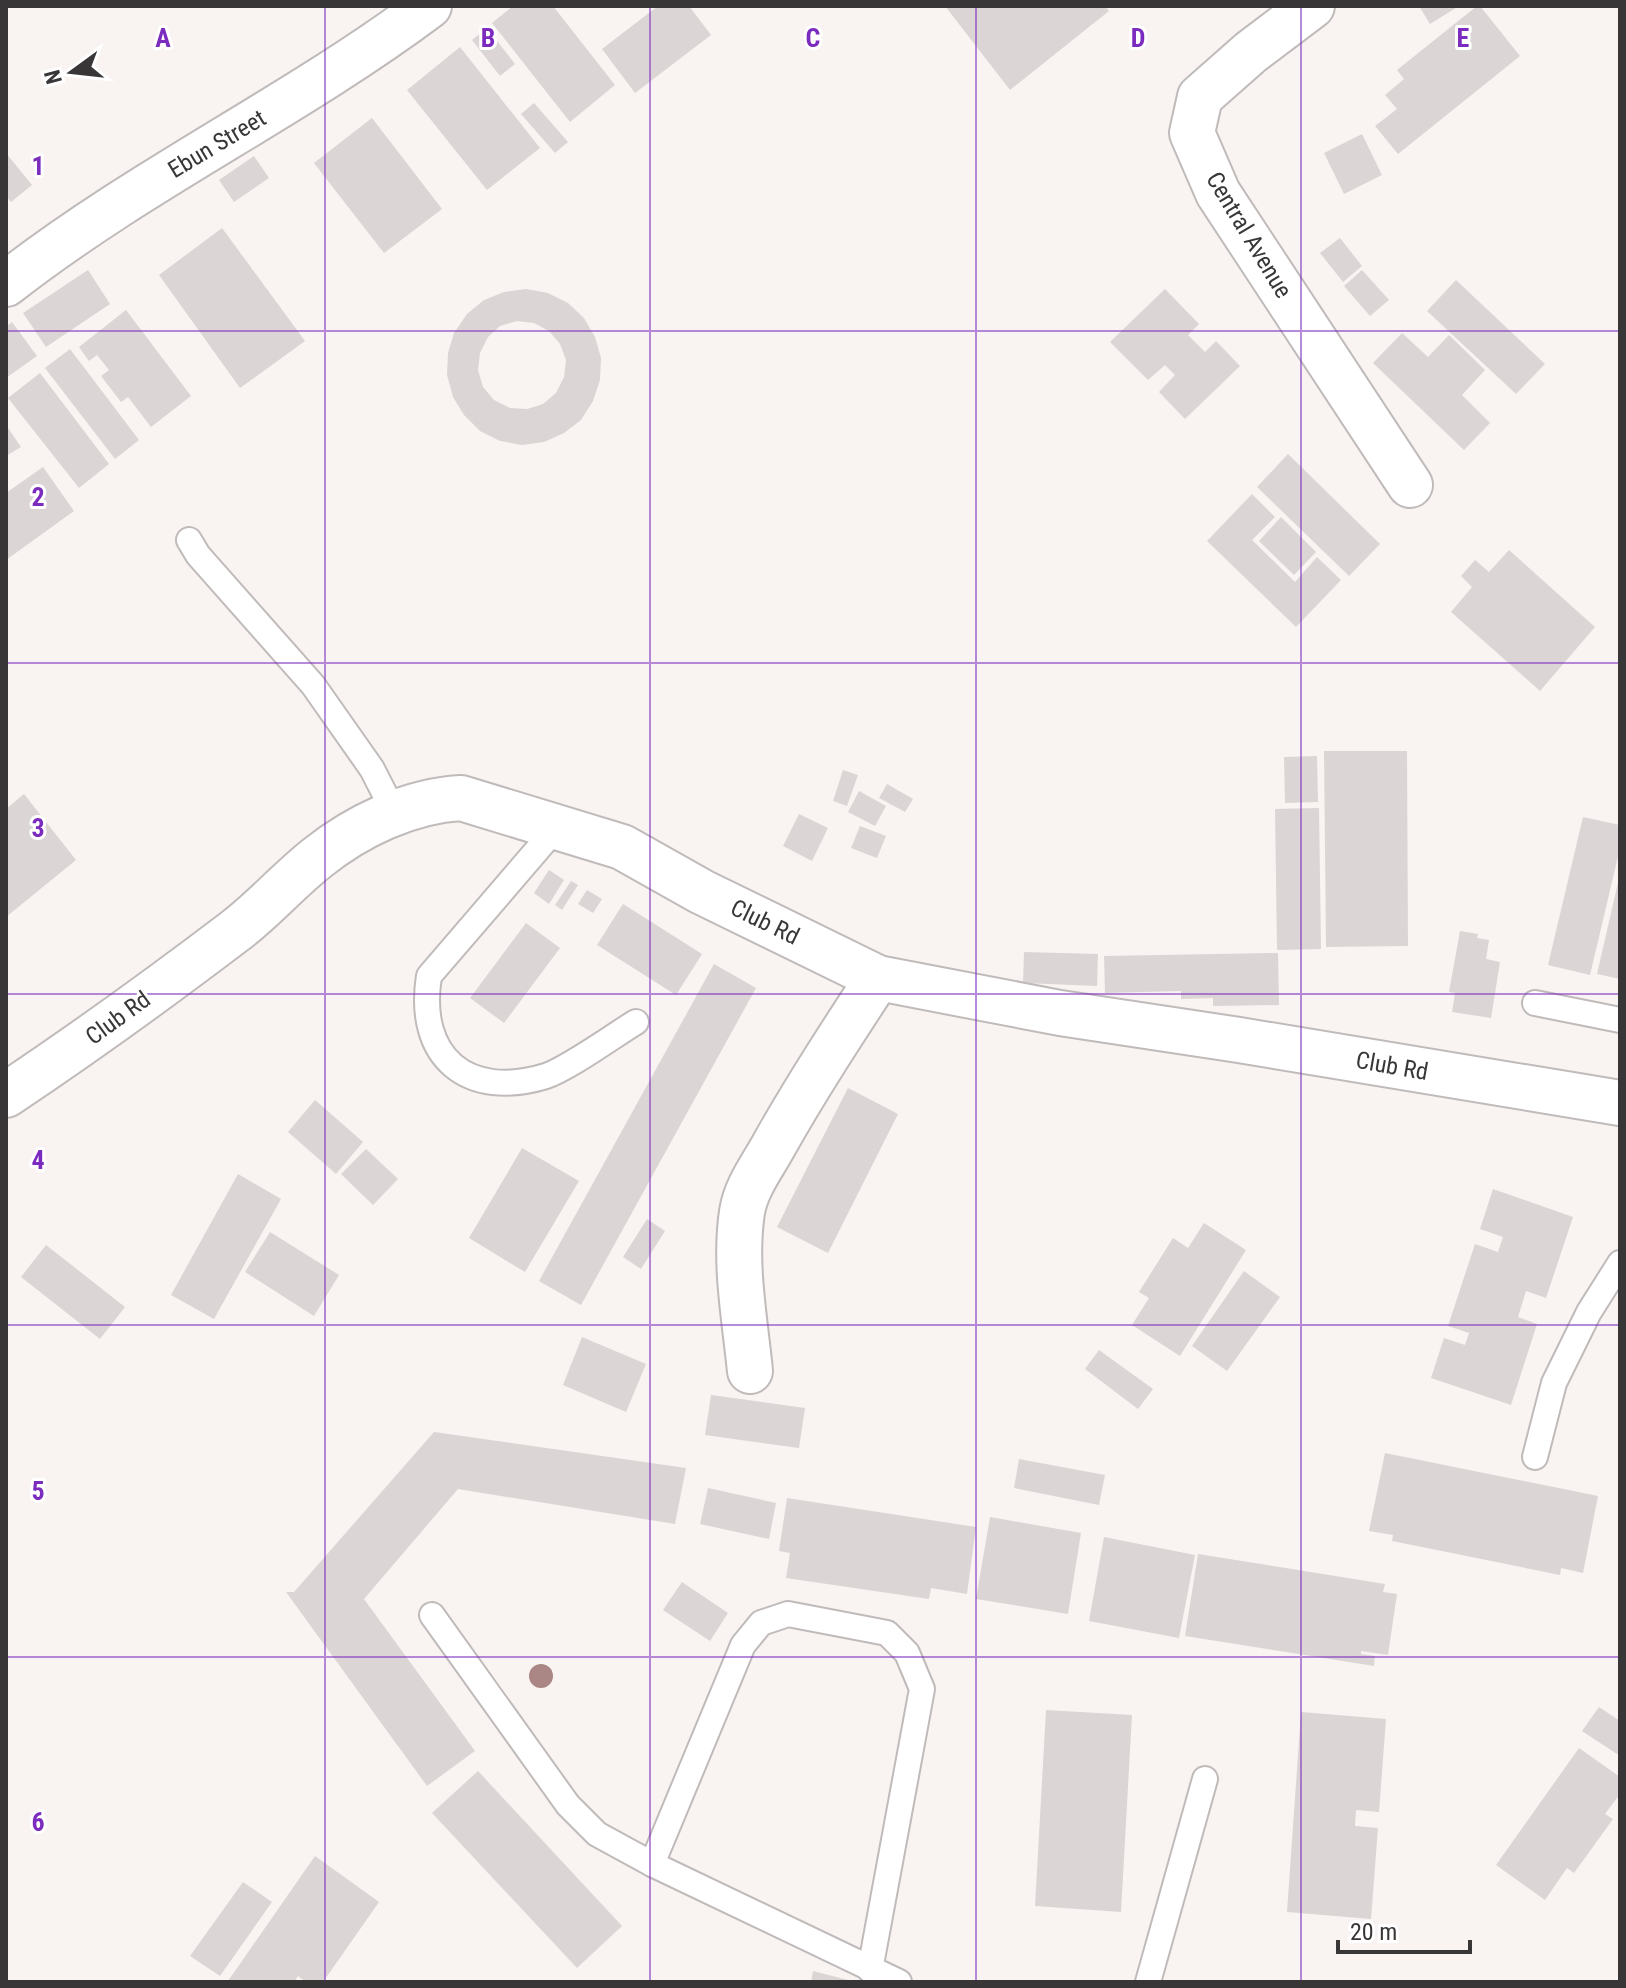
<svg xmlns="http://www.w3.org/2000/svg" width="1626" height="1988" font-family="'Roboto Condensed',sans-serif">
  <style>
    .building { fill: #dbd6d5; fill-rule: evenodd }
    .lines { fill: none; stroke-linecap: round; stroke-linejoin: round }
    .lane-casing { stroke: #c0bbba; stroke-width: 28 }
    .street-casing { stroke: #c0bbba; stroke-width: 48 }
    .lane { stroke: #fff; stroke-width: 24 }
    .street { stroke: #fff; stroke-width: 44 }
    .tree { fill: #aa8685 }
    .grid { fill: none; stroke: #7b2cbf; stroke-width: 2; stroke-opacity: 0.55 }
    .labels { text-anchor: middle; stroke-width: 6; stroke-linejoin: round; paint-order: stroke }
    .street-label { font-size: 24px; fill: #383636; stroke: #fff }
    .grid-label { font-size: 26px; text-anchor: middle; font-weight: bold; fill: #7b2cbf; stroke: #fff; stroke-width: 6; stroke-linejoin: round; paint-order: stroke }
  </style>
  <rect width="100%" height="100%" fill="#f9f3f2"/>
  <!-- building -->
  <g class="building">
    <path d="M 513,6 L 553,6 L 615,85 L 570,122 L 492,23 Z"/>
    <path d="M 658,6 L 689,6 L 711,35 L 635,93 L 602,49 Z"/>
    <path d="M 945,6 L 1105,6 L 1109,11 L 1010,90 Z"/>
    <path d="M 1419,6 L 1459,6 L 1430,24 Z"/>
    <path d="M 1477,6 L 1480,6 L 1520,56 L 1398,154 L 1375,126 L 1397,109 L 1385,95 L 1404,79 L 1397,70 Z"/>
    <path d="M 487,28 L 515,64 L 500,76 L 472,40 Z"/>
    <path d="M 460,47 L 540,148 L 487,190 L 407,90 Z"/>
    <path d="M 534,103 L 568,142 L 555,153 L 521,114 Z"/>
    <path d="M 372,118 L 442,209 L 384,253 L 314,163 Z"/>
    <path d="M 1362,134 L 1382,175 L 1344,194 L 1324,153 Z"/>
    <path d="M 6,153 L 32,185 L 11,202 L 6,196 Z"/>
    <path d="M 254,156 L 269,178 L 234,202 L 219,180 Z"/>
    <path d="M 222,228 L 305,341 L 240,388 L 159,275 Z"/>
    <path d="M 1340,238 L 1362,266 L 1343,282 L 1320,253 Z"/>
    <path d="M 88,270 L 110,304 L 46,347 L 23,313 Z"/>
    <path d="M 1362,270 L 1389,300 L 1370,316 L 1344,286 Z"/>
    <path d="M 1456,280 L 1545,364 L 1516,394 L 1427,311 Z"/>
    <path d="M 526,289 L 548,293 L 568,303 L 584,318 L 595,337 L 601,358 L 600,380 L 593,401 L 581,420 L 564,433 L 544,442 L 522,445 L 500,441 L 480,431 L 464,415 L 453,397 L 447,375 L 448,353 L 454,333 L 467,314 L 484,300 L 504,292 ZM 517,321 L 534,323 L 549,331 L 560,344 L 566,360 L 564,377 L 556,393 L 543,404 L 527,409 L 510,408 L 494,400 L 483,387 L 478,370 L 480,353 L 488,337 L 500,326 Z"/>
    <path d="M 1165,289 L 1199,324 L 1188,335 L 1205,352 L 1216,341 L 1240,366 L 1185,419 L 1159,392 L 1175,375 L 1165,365 L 1148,380 L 1110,342 Z"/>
    <path d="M 126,310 L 191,396 L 151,427 L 128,397 L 121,402 L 101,376 L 109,370 L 97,355 L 89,361 L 79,347 Z"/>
    <path d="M 12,322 L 37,356 L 6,378 L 6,327 Z"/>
    <path d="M 1402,333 L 1428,357 L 1449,335 L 1485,370 L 1462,395 L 1490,423 L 1464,450 L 1373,363 Z"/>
    <path d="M 70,349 L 139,440 L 115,459 L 45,368 Z"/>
    <path d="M 40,373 L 109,464 L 79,488 L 8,398 Z"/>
    <path d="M 6,425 L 21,447 L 6,456 Z"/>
    <path d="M 1288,454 L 1380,544 L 1349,576 L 1257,487 Z"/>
    <path d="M 43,467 L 74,511 L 6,560 L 6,493 Z"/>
    <path d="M 1252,494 L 1275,517 L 1252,540 L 1295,582 L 1317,557 L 1341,580 L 1296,627 L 1207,541 Z"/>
    <path d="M 1281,517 L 1316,552 L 1294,575 L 1259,541 Z"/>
    <path d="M 1509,550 L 1595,627 L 1540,691 L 1451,612 L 1472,587 L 1461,576 L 1475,560 L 1489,572 Z"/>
    <path d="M 1324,751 L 1407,751 L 1408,946 L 1326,947 Z"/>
    <path d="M 1317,756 L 1318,802 L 1285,803 L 1284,757 Z"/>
    <path d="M 843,770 L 858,775 L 847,806 L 833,801 Z"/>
    <path d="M 887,784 L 913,799 L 905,812 L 879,798 Z"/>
    <path d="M 859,791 L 886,806 L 875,826 L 848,812 Z"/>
    <path d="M 24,794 L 76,860 L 6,917 L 6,809 Z"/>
    <path d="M 1319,808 L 1321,949 L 1277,950 L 1275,809 Z"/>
    <path d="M 799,814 L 828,828 L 812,861 L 783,846 Z"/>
    <path d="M 1583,817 L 1620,825 L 1620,848 L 1590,975 L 1548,965 Z"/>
    <path d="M 860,826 L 886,836 L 877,858 L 851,848 Z"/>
    <path d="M 549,870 L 564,880 L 549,904 L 534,893 Z"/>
    <path d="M 1619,878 L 1620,879 L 1620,979 L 1597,974 Z"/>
    <path d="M 571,881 L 578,885 L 562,910 L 555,905 Z"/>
    <path d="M 587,890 L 602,899 L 593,913 L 578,904 Z"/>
    <path d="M 623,904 L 702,954 L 676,995 L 597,945 Z"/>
    <path d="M 526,923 L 560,948 L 504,1023 L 470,998 Z"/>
    <path d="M 1460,931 L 1478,934 L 1477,938 L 1489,940 L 1486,959 L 1500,962 L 1491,1018 L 1452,1012 L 1455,993 L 1449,992 Z"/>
    <path d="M 1024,952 L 1098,954 L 1097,986 L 1023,983 Z"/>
    <path d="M 1278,953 L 1279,1005 L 1213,1006 L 1213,998 L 1181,999 L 1181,991 L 1105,993 L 1104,956 Z"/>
    <path d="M 714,964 L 756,988 L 581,1305 L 539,1281 Z"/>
    <path d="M 848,1088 L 898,1114 L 828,1253 L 777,1227 Z"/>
    <path d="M 315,1100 L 363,1142 L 336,1174 L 288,1132 Z"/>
    <path d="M 522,1148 L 579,1181 L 525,1272 L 469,1238 Z"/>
    <path d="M 366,1149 L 398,1179 L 373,1205 L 341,1174 Z"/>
    <path d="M 238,1174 L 281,1199 L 214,1319 L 171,1295 Z"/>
    <path d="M 1493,1189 L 1573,1217 L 1546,1298 L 1526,1291 L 1518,1317 L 1537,1324 L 1511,1405 L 1431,1378 L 1444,1338 L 1465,1345 L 1469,1333 L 1448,1326 L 1475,1244 L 1498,1252 L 1503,1237 L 1480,1229 Z"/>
    <path d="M 647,1219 L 665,1231 L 641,1269 L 623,1257 Z"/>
    <path d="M 1204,1223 L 1246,1250 L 1180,1356 L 1132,1325 L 1149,1298 L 1139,1292 L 1173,1238 L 1188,1248 Z"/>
    <path d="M 270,1232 L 339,1275 L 314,1316 L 245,1272 Z"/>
    <path d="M 46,1245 L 125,1307 L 100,1339 L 21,1277 Z"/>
    <path d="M 1244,1271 L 1280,1297 L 1227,1371 L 1192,1346 Z"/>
    <path d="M 582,1337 L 646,1364 L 626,1412 L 563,1385 Z"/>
    <path d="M 1099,1350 L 1153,1389 L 1138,1409 L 1085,1369 Z"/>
    <path d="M 711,1395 L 805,1408 L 799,1448 L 705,1435 Z"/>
    <path d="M 434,1432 L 686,1468 L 675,1524 L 458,1489 L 364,1599 L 475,1751 L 427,1786 L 286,1592 L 294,1592 Z"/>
    <path d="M 1385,1453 L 1598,1496 L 1583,1573 L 1561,1568 L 1560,1575 L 1392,1541 L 1393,1535 L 1369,1531 Z"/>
    <path d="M 1019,1459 L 1105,1475 L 1099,1505 L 1014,1488 Z"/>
    <path d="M 708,1488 L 776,1503 L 769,1539 L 700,1524 Z"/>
    <path d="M 787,1498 L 976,1527 L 967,1594 L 931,1588 L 929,1599 L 786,1578 L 790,1553 L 779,1551 Z"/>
    <path d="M 990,1517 L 1081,1533 L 1068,1614 L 976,1599 Z"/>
    <path d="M 1104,1537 L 1195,1555 L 1179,1638 L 1089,1621 Z"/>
    <path d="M 1198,1554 L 1385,1584 L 1383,1592 L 1397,1594 L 1388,1655 L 1361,1651 L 1361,1654 L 1375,1656 L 1374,1666 L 1185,1636 Z"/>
    <path d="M 682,1582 L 728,1613 L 710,1641 L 663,1610 Z"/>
    <path d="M 1599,1707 L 1620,1721 L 1620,1756 L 1582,1731 Z"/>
    <path d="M 1046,1710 L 1132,1715 L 1121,1912 L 1035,1906 Z"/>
    <path d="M 1301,1712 L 1386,1719 L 1379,1812 L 1356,1810 L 1355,1826 L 1378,1828 L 1371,1919 L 1287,1912 Z"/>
    <path d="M 1579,1748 L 1620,1777 L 1620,1794 L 1605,1814 L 1613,1819 L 1574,1873 L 1567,1868 L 1545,1900 L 1496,1865 Z"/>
    <path d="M 478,1771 L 622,1926 L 577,1968 L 432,1813 Z"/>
    <path d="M 315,1856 L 379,1902 L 323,1982 L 306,1982 L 298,1976 L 294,1982 L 229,1982 L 228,1981 Z"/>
    <path d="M 243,1882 L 272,1902 L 220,1976 L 190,1956 Z"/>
    <path d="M 813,1971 L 852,1981 L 852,1982 L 811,1982 Z"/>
  </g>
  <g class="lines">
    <defs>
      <g id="lane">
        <path d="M 189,540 L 198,555 L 313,685 L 372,769 L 395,814"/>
        <path d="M 557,827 L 429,976 C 416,1058 468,1100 546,1076 C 569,1068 613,1036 636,1022"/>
        <path d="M 1535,1003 L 1620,1020"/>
        <path d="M 1535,1457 L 1554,1383 L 1589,1312 L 1620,1263"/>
        <path d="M 432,1615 L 568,1805 L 597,1834 L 652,1864 L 899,1982"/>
        <path d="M 652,1864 L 743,1645 L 761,1623 L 788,1614 L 887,1633 L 907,1653 L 922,1689 L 870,1970"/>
        <path d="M 1148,1982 L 1205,1779"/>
      </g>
      <g id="street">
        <path d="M 1312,6 L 1251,52 L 1200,97 L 1192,133 L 1218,193 L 1410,485"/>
        <path d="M 6,284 C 139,180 294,107 429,6"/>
        <path d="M 6,1095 C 84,1043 160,988 235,931 C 264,909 288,881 317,858 C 357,826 409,801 461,798 L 622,847 L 702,892 L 878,978 L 1060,1013 L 1239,1040 L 1620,1103"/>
        <path d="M 750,1371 C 745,1320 734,1264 742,1212 C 746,1187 762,1167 774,1145 C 806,1088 842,1033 878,978"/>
      </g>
    </defs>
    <!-- lane casing -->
    <use href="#lane" class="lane-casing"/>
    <!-- street casing -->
    <use href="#street" class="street-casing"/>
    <!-- lane -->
    <use href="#lane" class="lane"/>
    <!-- street -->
    <use href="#street" class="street"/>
  </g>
  <!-- trees -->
  <circle class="tree" cx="541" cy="1676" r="12"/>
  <!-- grid -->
  <path class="grid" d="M 325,6 L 325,1982M 650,6 L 650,1982M 976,6 L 976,1982M 1301,6 L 1301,1982M 6,331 L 1620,331M 6,663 L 1620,663M 6,994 L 1620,994M 6,1325 L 1620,1325M 6,1657 L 1620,1657"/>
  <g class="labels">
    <!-- street labels -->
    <g class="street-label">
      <text transform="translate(217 144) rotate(-31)" y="8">Ebun Street</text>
      <text transform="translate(1249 235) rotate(59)" y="8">Central Avenue</text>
      <text transform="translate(765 922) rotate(26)" y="8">Club Rd</text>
      <text transform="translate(118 1018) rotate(-36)" y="8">Club Rd</text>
      <text transform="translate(1392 1066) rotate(10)" y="8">Club Rd</text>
    </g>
  </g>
  <g class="grid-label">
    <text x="163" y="47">A</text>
    <text x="488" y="47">B</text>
    <text x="813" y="47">C</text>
    <text x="1138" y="47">D</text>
    <text x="1463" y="47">E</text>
    <text x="38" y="175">1</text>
    <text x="38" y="506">2</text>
    <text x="38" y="837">3</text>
    <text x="38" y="1169">4</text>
    <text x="38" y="1500">5</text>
    <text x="38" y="1831">6</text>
  </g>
  <!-- border -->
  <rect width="1626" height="1988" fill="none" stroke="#383636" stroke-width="16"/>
  <!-- north arrow -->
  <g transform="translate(72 72) rotate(255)" stroke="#ffffff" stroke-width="6" paint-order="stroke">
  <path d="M0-6L14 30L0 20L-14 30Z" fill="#383636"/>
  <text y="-12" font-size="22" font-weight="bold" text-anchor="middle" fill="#383636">N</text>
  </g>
  <!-- scale -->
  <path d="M1338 1940v12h132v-12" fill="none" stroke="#383636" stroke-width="4"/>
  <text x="1350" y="1940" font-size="24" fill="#383636" stroke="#ffffff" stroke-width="6" paint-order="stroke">20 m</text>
</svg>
